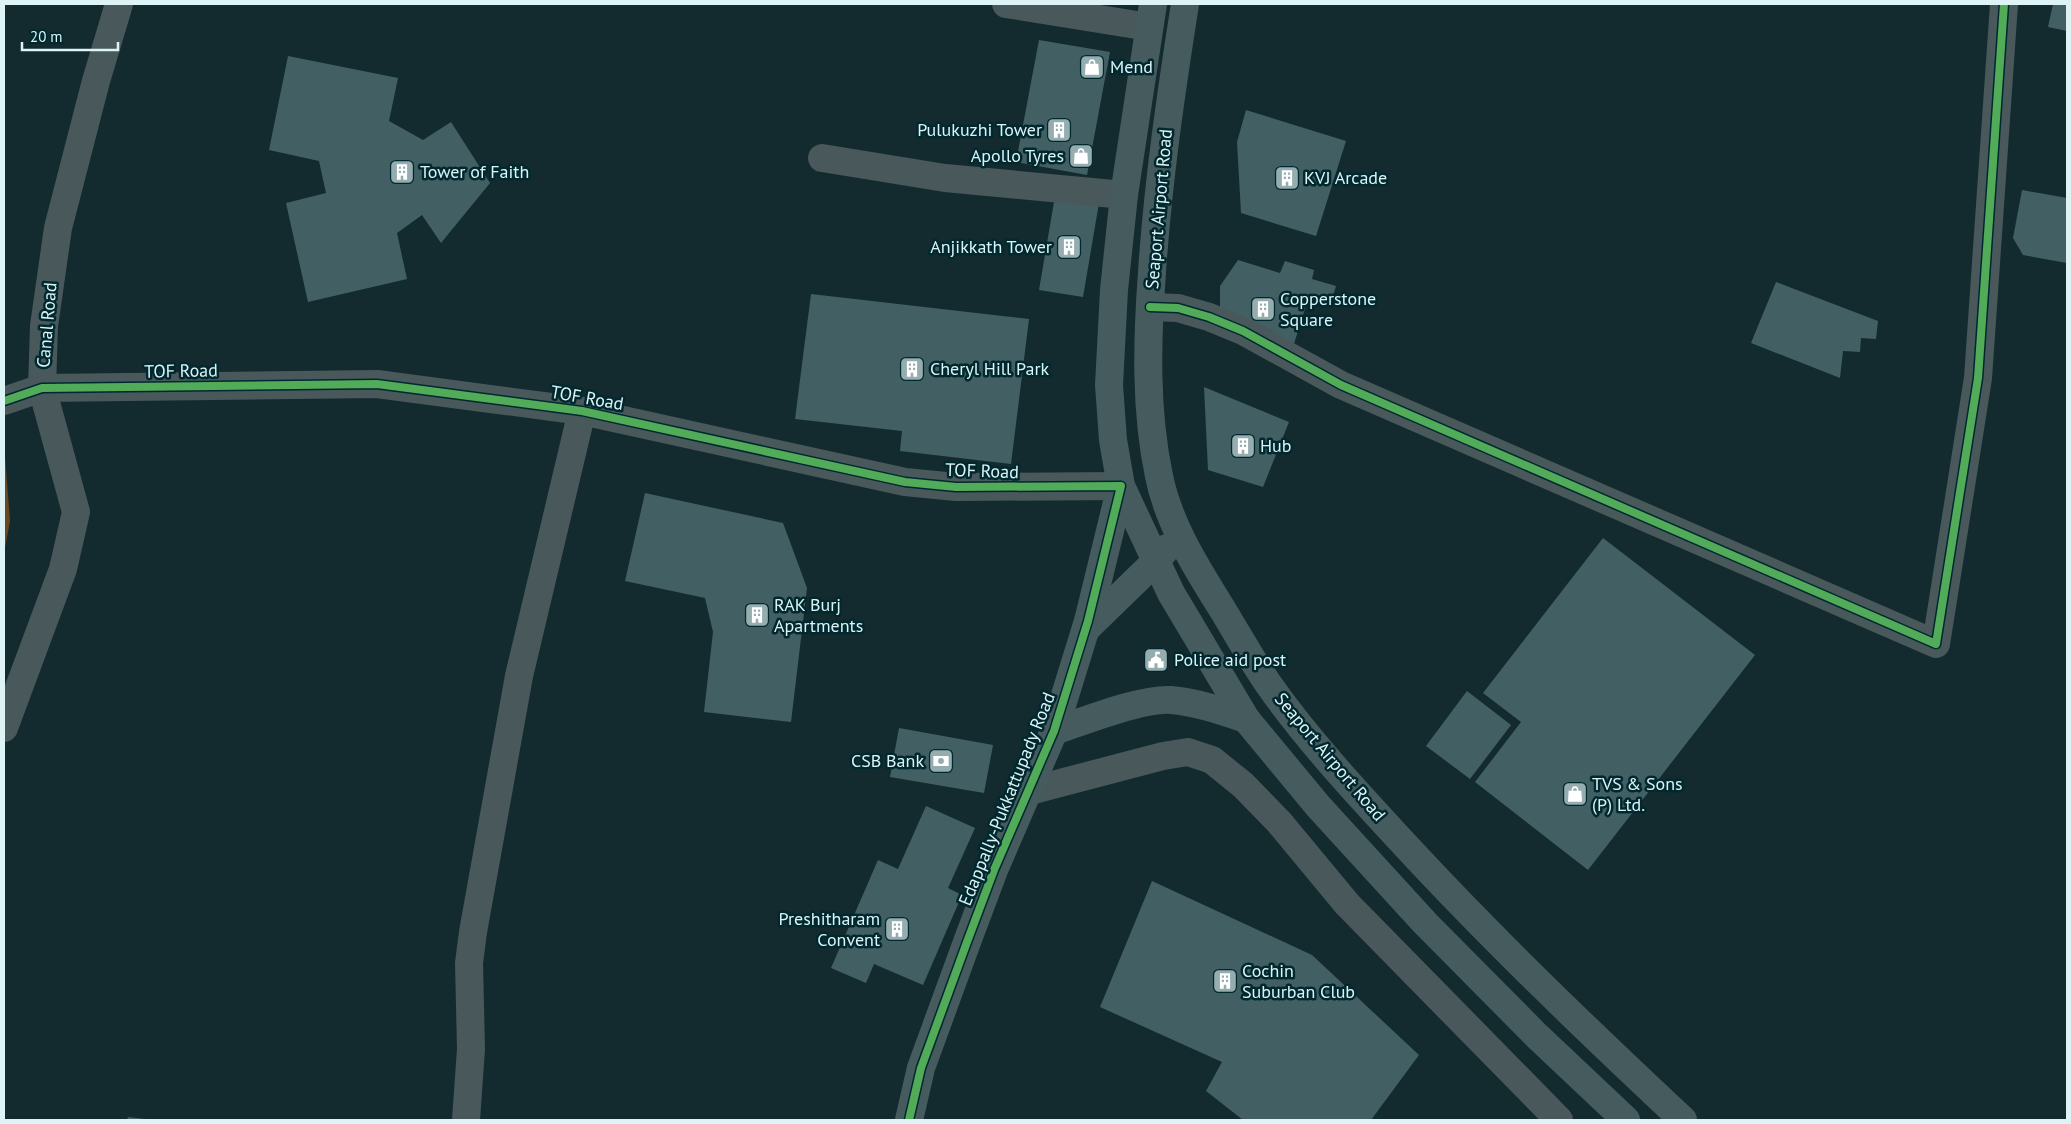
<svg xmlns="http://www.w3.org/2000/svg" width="2071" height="1124" font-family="'PT Sans',sans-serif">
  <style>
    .green { fill: #674820 }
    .building { fill: #426064 }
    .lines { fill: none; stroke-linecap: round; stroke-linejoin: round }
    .minor { stroke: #49585b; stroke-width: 28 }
    .major { stroke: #455b5e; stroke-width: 28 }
    .cycleway-casing { stroke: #00292f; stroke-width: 11 }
    .cycleway { stroke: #51ab58; stroke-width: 8 }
    .labels { text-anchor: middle; stroke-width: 5; stroke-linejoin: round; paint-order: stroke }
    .poi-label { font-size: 18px; fill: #ddf3f6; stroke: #00292f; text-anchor: start }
    .street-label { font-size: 18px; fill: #ddf3f6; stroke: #00292f }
  </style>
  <rect width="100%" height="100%" fill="#132b2e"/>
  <!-- green -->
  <path class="green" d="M 4,443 L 10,521 L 4,553 Z"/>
  <!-- building -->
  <g class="building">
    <path d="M 2053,4 L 2067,4 L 2067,31 L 2048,27 Z"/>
    <path d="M 1039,40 L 1110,52 L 1087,175 L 1016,162 Z"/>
    <path d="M 288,56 L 398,78 L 389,121 L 423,140 L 451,122 L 490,183 L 441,243 L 422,215 L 397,233 L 407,279 L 308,302 L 286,203 L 326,193 L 319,161 L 269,150 Z"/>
    <path d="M 1246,110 L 1346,141 L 1316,236 L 1241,213 L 1237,142 Z"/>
    <path d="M 2022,190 L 2067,198 L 2067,263 L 2023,255 L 2013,238 Z"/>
    <path d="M 1055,196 L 1099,203 L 1083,297 L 1039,290 Z"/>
    <path d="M 1238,260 L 1280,273 L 1285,261 L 1314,270 L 1312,279 L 1336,286 L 1331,303 L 1309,296 L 1293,347 L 1270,340 L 1272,331 L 1220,315 L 1220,286 Z"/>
    <path d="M 1776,282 L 1878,321 L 1876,339 L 1861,338 L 1860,352 L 1843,351 L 1840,378 L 1751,343 Z"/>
    <path d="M 811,294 L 1029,319 L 1011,464 L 900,451 L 902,431 L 795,419 Z"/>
    <path d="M 1204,387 L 1289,422 L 1263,487 L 1208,470 Z"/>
    <path d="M 645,493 L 783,523 L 807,588 L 791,722 L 704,712 L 713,632 L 705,598 L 625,581 Z"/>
    <path d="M 1603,538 L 1755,655 L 1588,870 L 1475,782 L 1521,722 L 1483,693 Z"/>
    <path d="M 1467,691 L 1511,725 L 1470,779 L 1426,746 Z"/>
    <path d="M 899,728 L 993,745 L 984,793 L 890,777 Z"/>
    <path d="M 926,806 L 975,828 L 948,888 L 962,895 L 923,985 L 874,964 L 866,983 L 831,968 L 878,860 L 898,869 Z"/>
    <path d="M 1152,881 L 1312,955 L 1419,1055 L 1371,1120 L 1243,1120 L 1206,1091 L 1222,1062 L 1100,1007 Z"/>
    <path d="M 128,1117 L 145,1119 L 145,1120 L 127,1120 Z"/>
  </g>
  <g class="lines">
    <!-- minor -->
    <g class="minor">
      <path d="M 1006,4 L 1149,27"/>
      <path d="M 822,158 L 945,178 L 1124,195"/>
      <path d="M 1150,307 L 1178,308 L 1209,317 L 1243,331 L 1341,385 L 1936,644 L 1978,378 L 2004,4"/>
      <path d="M 4,401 L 42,388 L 377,384 L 582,411 L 905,482 L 956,487 L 1121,486"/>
      <path d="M 4,728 L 63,569 L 76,512 L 42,388 L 44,326 L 58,228 L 96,81 L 119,4"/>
      <path d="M 1026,792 L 1163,756 L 1188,752 L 1212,760 L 1243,785 L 1279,822 L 1347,904 L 1559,1120"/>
      <path d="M 466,1120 L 471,1049 L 469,963 L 473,932 L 519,676 L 582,411"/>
    </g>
    <!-- major -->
    <g class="major">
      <path d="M 1153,4 L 1124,195 L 1114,290 L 1109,385 L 1113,440 L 1121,486 L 1171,593 L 1246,719 L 1318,806 L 1425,923 L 1537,1036 L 1626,1120"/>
      <path d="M 1185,4 C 1171,93 1158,182 1152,272 C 1147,340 1145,410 1159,476 C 1169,526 1198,570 1224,612 C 1239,637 1253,662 1269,685 C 1310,743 1359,795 1406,846 C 1495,942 1588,1031 1683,1120"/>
      <path d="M 1086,629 L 1156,561 L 1167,548"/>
      <path d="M 1054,731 C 1085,721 1141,698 1171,700 C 1196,702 1222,711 1246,719"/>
      <path d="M 909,1120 L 921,1068 L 967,942 L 994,870 L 1054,731 L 1088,621 L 1121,486"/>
    </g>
    <defs>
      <g id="cycleway">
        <path d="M 1150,307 L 1178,308 L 1209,317 L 1243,331 L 1341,385 L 1936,644 L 1978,378 L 2004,4"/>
        <path d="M 4,401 L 42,388 L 377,384 L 582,411 L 905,482 L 956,487 L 1121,486 L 1088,621 L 1054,731 L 994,870 L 967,942 L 921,1068 L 909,1120"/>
      </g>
    </defs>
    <!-- cycleway casing -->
    <use href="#cycleway" class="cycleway-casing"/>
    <!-- cycleway -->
    <use href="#cycleway" class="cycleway"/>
  </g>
  <!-- icons -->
  <defs>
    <symbol id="shop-square" viewBox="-11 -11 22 22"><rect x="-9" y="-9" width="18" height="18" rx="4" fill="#96adb0" stroke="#00292f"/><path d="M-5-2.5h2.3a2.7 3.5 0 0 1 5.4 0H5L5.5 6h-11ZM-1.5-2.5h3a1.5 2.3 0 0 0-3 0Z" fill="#fff"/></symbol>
    <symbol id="building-square" viewBox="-11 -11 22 22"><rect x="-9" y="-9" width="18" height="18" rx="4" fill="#96adb0" stroke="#00292f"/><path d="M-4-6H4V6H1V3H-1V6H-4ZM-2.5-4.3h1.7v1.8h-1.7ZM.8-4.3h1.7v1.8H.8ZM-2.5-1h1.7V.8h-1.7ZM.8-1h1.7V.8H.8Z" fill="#fff"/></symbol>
    <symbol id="civic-square" viewBox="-11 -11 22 22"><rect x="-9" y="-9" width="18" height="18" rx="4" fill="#96adb0" stroke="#00292f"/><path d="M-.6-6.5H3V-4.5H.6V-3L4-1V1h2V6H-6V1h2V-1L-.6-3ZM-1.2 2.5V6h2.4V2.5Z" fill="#fff"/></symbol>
    <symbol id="bank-square" viewBox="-11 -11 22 22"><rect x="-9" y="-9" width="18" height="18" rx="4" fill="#96adb0" stroke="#00292f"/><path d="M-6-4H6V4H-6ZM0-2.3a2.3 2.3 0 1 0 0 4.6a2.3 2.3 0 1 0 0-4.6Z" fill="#fff"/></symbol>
  </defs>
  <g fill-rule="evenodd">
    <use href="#shop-square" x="1078" y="53" width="28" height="28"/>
    <use href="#building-square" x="1045" y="116" width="28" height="28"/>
    <use href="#shop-square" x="1067" y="142" width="28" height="28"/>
    <use href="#building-square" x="388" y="158" width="28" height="28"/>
    <use href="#building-square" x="1273" y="164" width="28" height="28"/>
    <use href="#building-square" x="1055" y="233" width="28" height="28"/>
    <use href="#building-square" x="1249" y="295" width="28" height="28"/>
    <use href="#building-square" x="898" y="355" width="28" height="28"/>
    <use href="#building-square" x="1229" y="432" width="28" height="28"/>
    <use href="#building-square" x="743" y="601" width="28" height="28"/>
    <use href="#civic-square" x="1142" y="646" width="28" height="28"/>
    <use href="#bank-square" x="927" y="747" width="28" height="28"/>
    <use href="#shop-square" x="1561" y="780" width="28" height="28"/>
    <use href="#building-square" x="883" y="915" width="28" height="28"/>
    <use href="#building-square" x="1211" y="967" width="28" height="28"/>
  </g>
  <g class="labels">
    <!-- poi labels -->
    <g class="poi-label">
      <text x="1110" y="73">Mend</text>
      <text x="1042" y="136" text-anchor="end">Pulukuzhi Tower</text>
      <text x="1064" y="162" text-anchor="end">Apollo Tyres</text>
      <text x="420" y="178">Tower of Faith</text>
      <text x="1304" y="184">KVJ Arcade</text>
      <text x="1052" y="253" text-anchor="end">Anjikkath Tower</text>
      <text x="1280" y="305">Copperstone<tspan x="1280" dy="21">Square</tspan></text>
      <text x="930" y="375">Cheryl Hill Park</text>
      <text x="1260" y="452">Hub</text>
      <text x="774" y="611">RAK Burj<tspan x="774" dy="21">Apartments</tspan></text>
      <text x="1174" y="666">Police aid post</text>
      <text x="924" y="767" text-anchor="end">CSB Bank</text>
      <text x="1592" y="790">TVS &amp; Sons<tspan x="1592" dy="21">(P) Ltd.</tspan></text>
      <text x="880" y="925" text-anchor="end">Preshitharam<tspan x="880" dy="21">Convent</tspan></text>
      <text x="1242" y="977">Cochin<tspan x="1242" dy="21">Suburban Club</tspan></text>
    </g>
    <!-- street labels -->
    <g class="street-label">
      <text transform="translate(1159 209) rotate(-85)" y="6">Seaport Airport Road</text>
      <text transform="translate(47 325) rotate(-85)" y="6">Canal Road</text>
      <text transform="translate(181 371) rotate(-1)" y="6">TOF Road</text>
      <text transform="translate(587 398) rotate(10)" y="6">TOF Road</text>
      <text transform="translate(982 471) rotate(2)" y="6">TOF Road</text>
      <text transform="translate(1330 757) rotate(50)" y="6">Seaport Airport Road</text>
      <text transform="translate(1007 799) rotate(-68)" y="6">Edappally-Pukkattupady Road</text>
    </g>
  </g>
  <!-- border -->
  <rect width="2071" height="1124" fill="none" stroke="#ddf3f6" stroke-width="10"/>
  <!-- scale -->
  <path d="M22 42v8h96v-8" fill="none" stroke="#ddf3f6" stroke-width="2.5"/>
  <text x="30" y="42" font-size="15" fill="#ddf3f6" stroke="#00292f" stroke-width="4" paint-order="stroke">20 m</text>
</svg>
